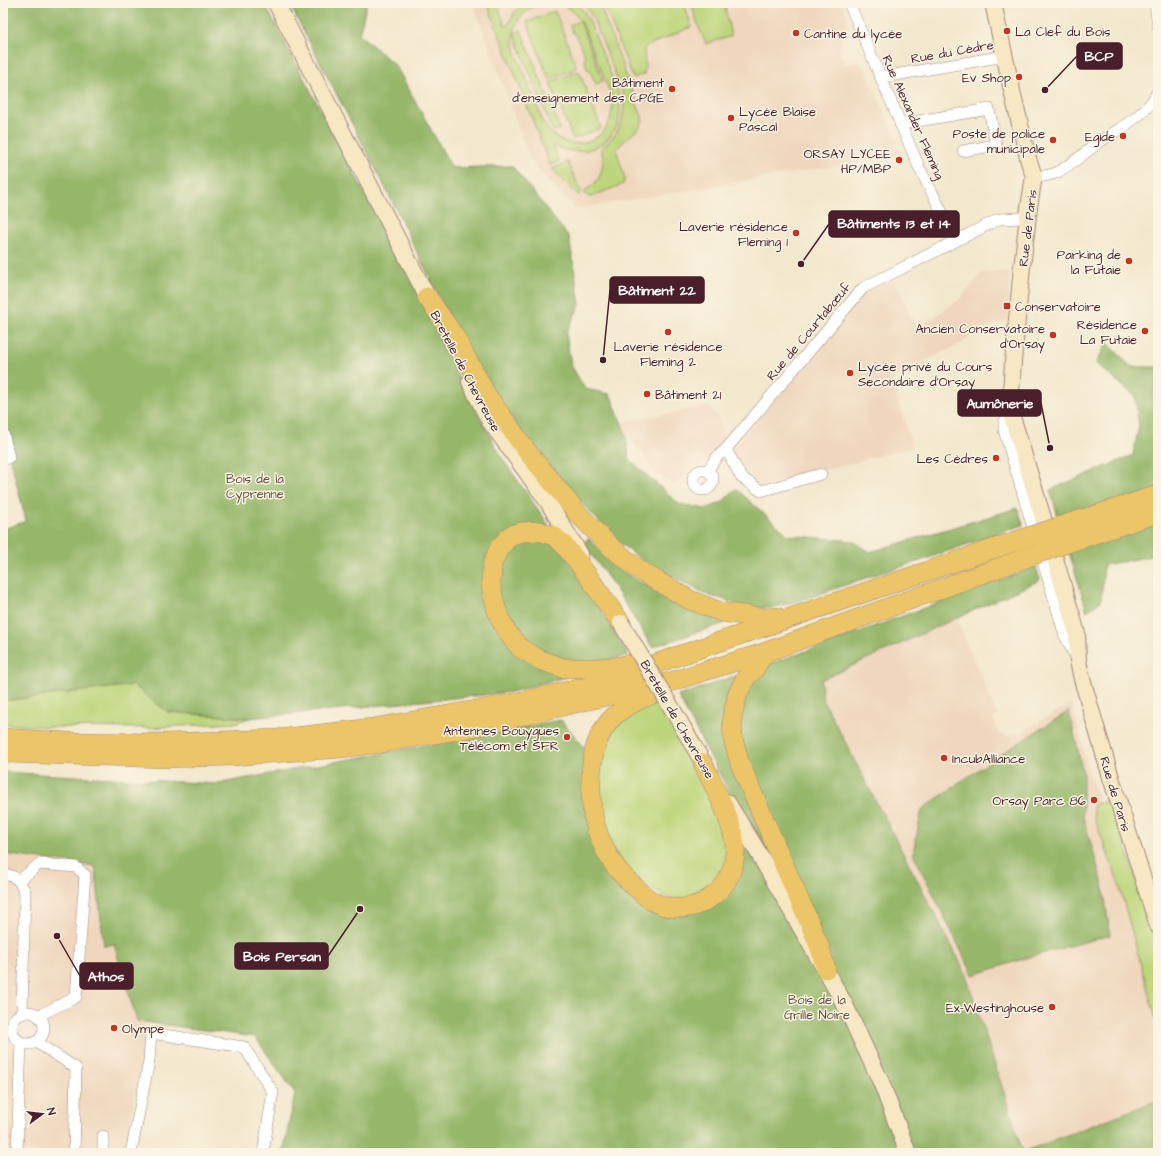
<svg xmlns="http://www.w3.org/2000/svg" width="1161" height="1156" font-family="'Architects Daughter',sans-serif">
  <style>
    .built { fill: #efd6bc }
    .green { fill: #bdd67b; stroke: #847a53 }
    .forest { fill: #96b76b; stroke: #706b4b }
    .lines { fill: none; stroke-linecap: round; stroke-linejoin: round }
    .minor-casing { stroke: #9e847c; stroke-width: 12 }
    .secondary-casing { stroke: #9e847c; stroke-width: 18 }
    .trunk-casing { stroke: #9e847c; stroke-width: 20 }
    .minor { stroke: #fff; stroke-width: 11 }
    .secondary { stroke: #f7e8c3; stroke-width: 16 }
    .trunk { stroke: #ecc569; stroke-width: 19 }
    .secondary-bridge-casing { stroke: #9e847c; stroke-width: 18; stroke-linecap: butt }
    .trunk-bridge-casing { stroke: #9e847c; stroke-width: 20; stroke-linecap: butt }
    .secondary-bridge { stroke: #f7e8c3; stroke-width: 16 }
    .trunk-bridge { stroke: #ecc569; stroke-width: 19 }
    .poi-dot { fill: #c8321e; stroke: #fcf5e5; stroke-width: 1.5 }
    .labels { text-anchor: middle; stroke-width: 3; stroke-linejoin: round; paint-order: stroke }
    .poi-label { font-size: 13px; fill: #4a1f2b; stroke: #fcf5e5; text-anchor: end }
    .street-label { font-size: 13px; fill: #4a1f2b; stroke: #fcf5e5 }
    .park-label { font-size: 13px; fill: #674d3f; stroke: #fcf5e5 }
    .leader { fill: none; stroke: #4a1f2b; stroke-width: 1.5 }
    .callout-dot { fill: #4a1f2b; stroke: #fcf5e5; stroke-width: 1.5 }
    .callout { fill: #4a1f2b; stroke: #4a1f2b; stroke-width: 1.5 }
    .callout-label { font-size: 14px; text-anchor: middle; font-weight: bold; fill: #fff }
  </style>
  <rect width="100%" height="100%" fill="#fcf5e5"/>
  <filter id="ink" filterUnits="userSpaceOnUse"><feTurbulence type="fractalNoise" baseFrequency=".025" numOctaves="2"/><feDisplacementMap in="SourceGraphic" scale="8" xChannelSelector="R" yChannelSelector="G"/><feConvolveMatrix kernelMatrix="1 2 1 2 8 2 1 2 1" color-interpolation-filters="sRGB"/></filter>
  <filter id="wash" filterUnits="userSpaceOnUse"><feTurbulence type="fractalNoise" baseFrequency=".012" numOctaves="4" result="noise"/><feDisplacementMap in="SourceGraphic" scale="16" xChannelSelector="R" yChannelSelector="G"/><feGaussianBlur stdDeviation="0.9" result="paint"/><feColorMatrix in="noise" values="0 0 0 0 0 0 0 0 0 0 0 0 0 0 0 0 0 1.4 0 .05"/><feComposite in="paint" operator="in"/></filter>
  <g filter="url(#wash)">
    <rect width="100%" height="100%" fill="#f3e8cd"/>
    <!-- built -->
    <g class="built">
      <path d="M 473,3 L 842,3 L 846,13 L 849,28 L 844,28 L 841,43 L 841,55 L 845,65 L 859,60 L 863,69 L 866,69 L 898,143 L 895,145 L 898,151 L 901,150 L 903,155 L 575,209 L 540,172 L 529,157 Z"/>
      <path d="M 1010,271 L 1008,320 L 975,332 L 961,344 L 914,366 L 891,380 L 913,447 L 760,487 L 742,471 L 732,450 L 865,293 L 893,279 L 918,328 L 960,299 L 982,273 Z"/>
      <path d="M 709,406 L 718,418 L 725,444 L 713,455 L 673,485 L 655,473 L 641,452 L 626,435 L 620,422 Z"/>
      <path d="M 956,618 L 998,716 L 993,718 L 999,733 L 1008,736 L 1016,735 L 1072,703 L 1091,779 L 1100,803 L 1096,806 L 1094,817 L 1118,881 L 1158,1027 L 1158,1100 L 1023,1153 L 965,972 L 823,700 L 821,680 Z"/>
      <path d="M 3,854 L 95,866 L 104,946 L 114,943 L 137,1021 L 145,1022 L 143,1056 L 124,1153 L 3,1153 Z"/>
    </g>
    <!-- green -->
    <g class="green">
      <path d="M 487,3 L 497,3 L 505,26 L 508,25 L 515,12 L 524,3 L 544,3 C 526,7 511,23 514,43 C 515,55 522,67 526,78 C 532,93 538,107 543,122 C 566,163 621,141 611,95 L 582,23 L 573,11 L 565,6 L 554,3 L 575,3 L 584,11 L 589,20 L 618,92 C 620,102 621,113 618,123 C 608,150 576,158 553,145 L 559,161 L 550,165 Z"/>
      <path d="M 582,3 L 599,3 L 643,120 L 641,126 L 616,149 L 625,179 L 623,184 L 590,197 L 586,195 L 584,192 L 585,190 C 601,183 606,165 601,148 C 621,134 627,115 622,91 L 593,18 L 587,8 Z"/>
      <path d="M 603,3 L 684,3 L 691,25 L 691,27 L 647,46 L 644,49 L 645,68 L 644,74 L 633,78 Z"/>
      <path d="M 691,3 L 724,3 L 731,36 L 706,44 L 699,28 Z"/>
      <path d="M 555,11 L 577,68 L 549,79 L 527,22 Z"/>
      <path d="M 580,21 L 603,81 L 596,84 L 589,69 L 587,69 L 584,59 L 585,56 L 576,35 L 573,33 L 570,25 Z"/>
      <path d="M 521,30 L 560,129 L 553,131 L 514,33 Z"/>
      <path d="M 579,71 L 601,128 L 573,139 L 550,82 Z"/>
      <path d="M 568,162 L 581,192 L 580,194 L 578,195 L 552,169 Z"/>
      <path d="M 133,684 L 168,712 L 249,718 L 234,723 L 147,728 L 47,727 L 3,724 L 3,701 Z"/>
      <path d="M 656,702 L 670,720 L 709,792 L 721,823 L 728,850 L 724,871 L 713,886 L 690,899 L 671,899 L 651,890 L 626,869 L 611,843 L 601,817 L 599,780 L 603,751 L 616,725 L 633,711 Z"/>
      <path d="M 1107,801 L 1117,819 L 1158,946 L 1158,1027 L 1118,881 L 1094,817 L 1093,807 L 1095,806 L 1095,804 Z"/>
    </g>
    <!-- forest -->
    <g class="forest">
      <path d="M 3,3 L 264,3 L 416,290 L 457,374 L 502,458 L 546,521 L 558,546 L 580,574 L 628,655 L 606,661 L 575,662 L 554,657 L 533,644 L 504,613 L 495,625 L 566,677 L 511,692 L 474,696 L 249,718 L 168,712 L 133,685 L 3,701 L 3,529 L 26,521 L 3,431 Z"/>
      <path d="M 289,3 L 367,3 L 359,34 L 396,66 L 452,168 L 512,166 L 569,237 L 580,304 L 566,334 L 571,365 L 585,389 L 610,394 L 626,435 L 629,459 L 679,504 L 705,509 L 721,503 L 736,489 L 788,535 L 853,541 L 870,552 L 1018,508 L 1023,525 L 911,564 L 871,576 L 806,599 L 784,605 L 770,608 L 754,608 L 740,606 L 723,599 L 710,596 L 648,565 L 620,543 L 584,506 L 521,431 L 487,385 L 441,301 L 385,187 Z"/>
      <path d="M 1107,342 L 1131,367 L 1158,367 L 1158,555 L 1104,565 L 1101,601 L 1087,611 L 1050,490 L 1133,455 L 1139,426 L 1135,396 L 1096,364 Z"/>
      <path d="M 588,538 L 622,571 L 651,588 L 725,623 L 652,647 C 630,612 610,576 583,545 Z"/>
      <path d="M 1036,567 L 1040,580 L 821,680 L 823,700 L 965,972 L 1023,1152 L 1158,1100 L 1158,1153 L 283,1153 L 295,1093 L 255,1037 L 137,1021 L 114,944 L 104,946 L 95,866 L 3,854 L 3,772 L 216,784 L 561,720 L 589,753 L 588,816 L 659,911 L 727,891 L 752,835 L 678,696 L 815,648 Z"/>
      <path d="M 1069,711 L 1083,773 L 1083,817 L 1103,885 L 1110,935 L 1033,956 L 973,975 L 913,853 L 922,809 L 1001,754 Z"/>
    </g>
  </g>
  <g filter="url(#ink)">
    <g class="lines">
      <defs>
        <g id="minor">
          <path d="M 849,3 L 919,167 L 951,230 L 953,242"/>
          <path d="M 1155,3 L 1158,26"/>
          <path d="M 880,76 L 889,76 L 1005,56"/>
          <path d="M 900,124 L 989,109 L 996,145 L 963,151"/>
          <path d="M 1034,176 C 1043,177 1049,176 1058,172 C 1070,165 1086,152 1098,143 C 1119,128 1147,116 1158,91"/>
          <path d="M 1010,410 L 1004,423 L 1004,430 L 1065,636 L 1076,657"/>
          <path d="M 3,433 L 9,457 L 3,460"/>
          <path d="M 726,449 L 741,477 L 761,491 L 821,474"/>
          <circle cx="703" cy="480" r="10"/>
          <path d="M 708,470 L 716,458 L 726,449 L 863,288 L 999,219 L 1023,218"/>
          <path d="M 3,874 C 17,876 19,880 25,892 L 22,1014"/>
          <path d="M 19,881 L 39,864 L 76,867 L 85,875 L 76,997 L 38,1016"/>
          <circle cx="28" cy="1028" r="16"/>
          <path d="M 36,1042 L 76,1068 L 74,1153"/>
          <path d="M 17,1153 L 21,1042"/>
          <path d="M 103,1153 L 103,1136"/>
          <path d="M 131,1153 L 149,1061 L 151,1033 L 244,1047 L 273,1092 L 263,1153"/>
        </g>
        <g id="secondary">
          <path d="M 276,3 L 433,308"/>
          <path d="M 993,3 L 1013,95 L 1029,162 L 1034,176 L 1029,207 L 1022,267 L 1013,362 L 1010,410 L 1034,488 L 1077,633 L 1078,661 L 1082,679 L 1112,781 L 1158,926"/>
          <path d="M 470,382 L 489,420 L 546,499 L 580,554"/>
          <path d="M 677,717 L 709,773"/>
          <path d="M 727,802 L 755,847 L 844,1003 L 881,1082 L 908,1153"/>
        </g>
        <g id="trunk">
          <path d="M 427,297 L 455,337 L 486,394 L 526,450 L 579,515 L 612,548 L 642,572 L 690,600 L 721,612 L 765,618 L 777,617"/>
          <path d="M 1070,523 L 1158,495"/>
          <path d="M 1076,540 L 1158,513"/>
          <path d="M 621,623 L 578,562 L 564,545 L 554,536 L 539,531 L 522,532 L 511,535 L 499,548 L 492,565 L 491,586 L 496,608 L 501,621 L 507,632 L 520,648 L 540,660 L 563,668 L 596,668 L 614,667 L 635,663"/>
          <path d="M 766,652 L 757,664 L 754,670 L 747,676 L 738,693 L 732,717 L 733,739 L 740,764 L 819,945 L 826,969"/>
          <path d="M 656,693 C 644,698 630,703 619,712 C 596,730 590,758 591,786 C 591,793 591,800 592,807 C 593,820 598,835 604,847 C 611,864 622,876 635,887 C 640,892 646,897 652,901 C 672,912 696,910 714,895 C 728,884 735,867 735,850 C 736,827 713,785 703,763"/>
          <path d="M 3,738 L 69,742 L 164,743 L 277,739 L 373,728 L 499,706 L 605,683 L 628,675 L 666,660 L 1022,539"/>
          <path d="M 3,753 L 165,758 L 233,756 L 342,748 L 382,743 L 464,729 L 628,691 L 670,682 L 766,652 L 1028,557"/>
        </g>
      </defs>
      <!-- minor casing -->
      <use href="#minor" class="minor-casing"/>
      <!-- secondary casing -->
      <use href="#secondary" class="secondary-casing"/>
      <!-- trunk casing -->
      <use href="#trunk" class="trunk-casing"/>
      <!-- minor -->
      <use href="#minor" class="minor"/>
      <!-- secondary -->
      <use href="#secondary" class="secondary"/>
      <!-- trunk -->
      <use href="#trunk" class="trunk"/>
      <defs>
        <path id="secondary-bridge" d="M 621,623 L 677,717"/>
        <g id="trunk-bridge">
          <path d="M 1022,539 L 1070,523"/>
          <path d="M 1028,557 L 1076,540"/>
        </g>
      </defs>
      <!-- secondary-bridge casing -->
      <use href="#secondary-bridge" class="secondary-bridge-casing"/>
      <!-- trunk-bridge casing -->
      <use href="#trunk-bridge" class="trunk-bridge-casing"/>
      <!-- secondary-bridge -->
      <use href="#secondary-bridge" class="secondary-bridge"/>
      <!-- trunk-bridge -->
      <use href="#trunk-bridge" class="trunk-bridge"/>
    </g>
  </g>
  <!-- markers -->
  <g class="poi-dot">
    <circle cx="1007" cy="31" r="4"/>
    <circle cx="796" cy="33" r="4"/>
    <circle cx="1019" cy="77" r="4"/>
    <circle cx="672" cy="89" r="4"/>
    <circle cx="731" cy="118" r="4"/>
    <circle cx="1123" cy="136" r="4"/>
    <circle cx="1053" cy="140" r="4"/>
    <circle cx="899" cy="160" r="4"/>
    <circle cx="796" cy="233" r="4"/>
    <circle cx="1129" cy="261" r="4"/>
    <rect x="1003" y="302" width="8" height="8" rx="2"/>
    <circle cx="1145" cy="331" r="4"/>
    <circle cx="668" cy="332" r="4"/>
    <circle cx="1053" cy="335" r="4"/>
    <circle cx="850" cy="373" r="4"/>
    <circle cx="647" cy="394" r="4"/>
    <circle cx="996" cy="458" r="4"/>
    <circle cx="567" cy="737" r="4"/>
    <circle cx="944" cy="758" r="4"/>
    <circle cx="1094" cy="800" r="4"/>
    <circle cx="1052" cy="1007" r="4"/>
    <circle cx="114" cy="1028" r="4"/>
  </g>
  <g class="labels">
    <!-- poi labels -->
    <g class="poi-label">
      <text x="1015" y="36" text-anchor="start">La Clef du Bois</text>
      <text x="804" y="38" text-anchor="start">Cantine du lycée</text>
      <text x="1011" y="82">Ev Shop</text>
      <text x="664" y="87">Bâtiment<tspan x="664" dy="15">d'enseignement des CPGE</tspan></text>
      <text x="739" y="116" text-anchor="start">Lycée Blaise<tspan x="739" dy="15">Pascal</tspan></text>
      <text x="1045" y="138">Poste de police<tspan x="1045" dy="15">municipale</tspan></text>
      <text x="1115" y="141">Egide</text>
      <text x="891" y="158">ORSAY LYCEE<tspan x="891" dy="15">HP/MBP</tspan></text>
      <text x="788" y="231">Laverie résidence<tspan x="788" dy="15">Fleming 1</tspan></text>
      <text x="1121" y="259">Parking de<tspan x="1121" dy="15">la Futaie</tspan></text>
      <text x="1015" y="311" text-anchor="start">Conservatoire</text>
      <text x="1137" y="329">Résidence<tspan x="1137" dy="15">La Futaie</tspan></text>
      <text x="1045" y="333">Ancien Conservatoire<tspan x="1045" dy="15">d'Orsay</tspan></text>
      <text x="668" y="351" text-anchor="middle">Laverie résidence<tspan x="668" dy="15">Fleming 2</tspan></text>
      <text x="858" y="371" text-anchor="start">Lycée privé du Cours<tspan x="858" dy="15">Secondaire d'Orsay</tspan></text>
      <text x="655" y="399" text-anchor="start">Bâtiment 21</text>
      <text x="988" y="463">Les Cèdres</text>
      <text x="559" y="735">Antennes Bouygues<tspan x="559" dy="15">Télécom et SFR</tspan></text>
      <text x="952" y="763" text-anchor="start">IncubAlliance</text>
      <text x="1086" y="805">Orsay Parc 86</text>
      <text x="1044" y="1012">Ex-Westinghouse</text>
      <text x="122" y="1033" text-anchor="start">Olympe</text>
    </g>
    <!-- street labels -->
    <g class="street-label">
      <text transform="translate(952 51) rotate(-10)" y="5">Rue du Cèdre</text>
      <text transform="translate(914 117) rotate(66)" y="5">Rue Alexander Fleming</text>
      <text transform="translate(1027 228) rotate(-83)" y="5">Rue de Paris</text>
      <text transform="translate(808 331) rotate(-50)" y="5">Rue de Courtabœuf</text>
      <text transform="translate(466 371) rotate(62)" y="5">Bretelle de Chevreuse</text>
      <text transform="translate(678 719) rotate(60)" y="5">Bretelle de Chevreuse</text>
      <text transform="translate(1116 794) rotate(73)" y="5">Rue de Paris</text>
    </g>
    <!-- park labels -->
    <g class="park-label">
      <text x="255" y="483">Bois de la<tspan x="255" dy="15">Cyprenne</tspan></text>
      <text x="817" y="1004">Bois de la<tspan x="817" dy="15">Grille Noire</tspan></text>
    </g>
  </g>
  <!-- callouts -->
  <path class="leader" d="M1045 90L1077 56M801 264L829 224M603 360L610 290M1050 448L1041 403M360 909L328 956M57 936L80 976"/>
  <g class="callout-dot">
    <circle cx="1045" cy="90" r="4"/>
    <circle cx="801" cy="264" r="4"/>
    <circle cx="603" cy="360" r="4"/>
    <circle cx="1050" cy="448" r="4"/>
    <circle cx="360" cy="909" r="4"/>
    <circle cx="57" cy="936" r="4"/>
  </g>
  <g class="callout">
    <rect x="1077" y="43" width="45" height="26" rx="4"/>
    <rect x="829" y="211" width="130" height="26" rx="4"/>
    <rect x="610" y="277" width="94" height="26" rx="4"/>
    <rect x="958" y="390" width="83" height="26" rx="4"/>
    <rect x="235" y="943" width="93" height="26" rx="4"/>
    <rect x="80" y="963" width="53" height="26" rx="4"/>
  </g>
  <g class="callout-label">
    <text x="1099" y="61">BCP</text>
    <text x="894" y="228">Bâtiments 13 et 14</text>
    <text x="657" y="295">Bâtiment 22</text>
    <text x="1000" y="408">Aumônerie</text>
    <text x="282" y="961">Bois Persan</text>
    <text x="106" y="981">Athos</text>
  </g>
  <!-- margin -->
  <rect width="1161" height="1156" fill="none" stroke="#fcf5e5" stroke-width="16"/>
  <!-- north arrow -->
  <g transform="translate(42 1114) rotate(75)" stroke="#fcf5e5" stroke-width="3" paint-order="stroke">
  <path d="M0-3L7 15L0 10L-7 15Z" fill="#4a1f2b"/>
  <text y="-6" font-size="11" font-weight="bold" text-anchor="middle" fill="#4a1f2b">N</text>
  </g>
</svg>
